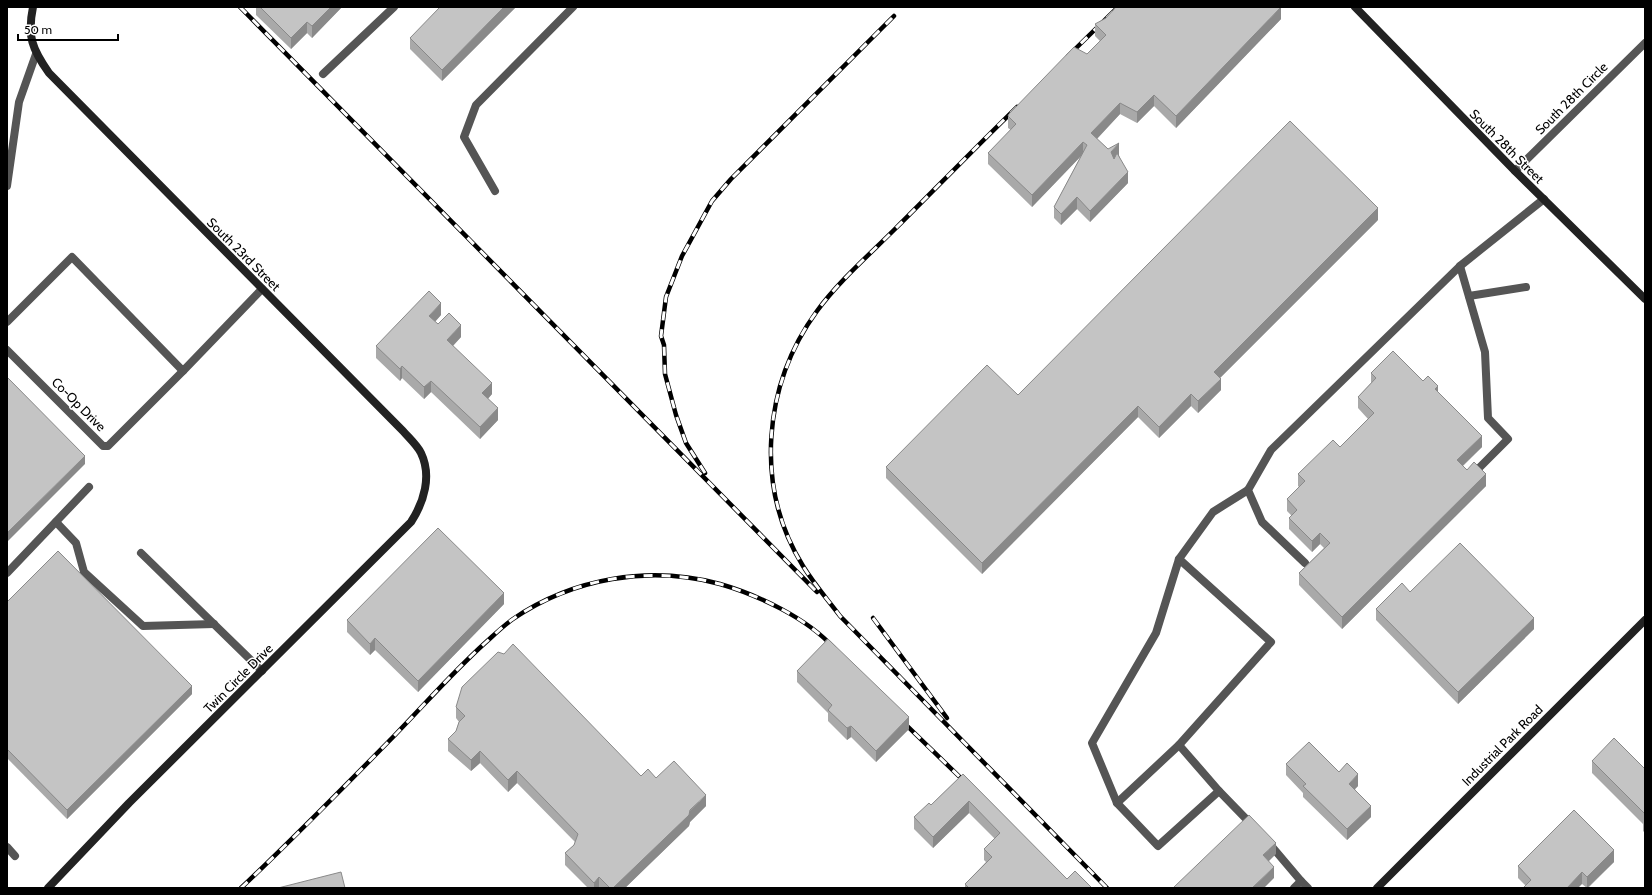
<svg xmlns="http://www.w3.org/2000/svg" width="1652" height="895" font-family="Cabin,sans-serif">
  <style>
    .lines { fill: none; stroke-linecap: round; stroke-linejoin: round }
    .lane { stroke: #555; stroke-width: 8 }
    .street { stroke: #555; stroke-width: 8 }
    .secondary { stroke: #222; stroke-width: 8 }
    .rail-casing { stroke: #000; stroke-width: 4.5 }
    .rail { stroke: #fff; stroke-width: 3; stroke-dasharray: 9; stroke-linecap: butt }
    .wall { fill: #a9a9a9 }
    .shaded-wall { fill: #898989 }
    .building { fill: #c4c4c4; stroke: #898989 }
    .labels { text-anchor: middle; stroke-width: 3; stroke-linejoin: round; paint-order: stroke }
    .street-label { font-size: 13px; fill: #000; stroke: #fff }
  </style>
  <rect width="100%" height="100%" fill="#fff"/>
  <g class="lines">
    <!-- lane -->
    <g class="lane">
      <path d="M 323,74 L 394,7"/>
      <path d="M 7,186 L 19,102 L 36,54"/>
      <path d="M 495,191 L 464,137 L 476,105 L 573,7"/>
      <path d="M 1460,266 L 1485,352 L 1488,418 L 1508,439 L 1478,469"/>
      <path d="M 1469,296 L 1526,287"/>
      <path d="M 7,322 L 72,257 L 183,371 L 262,289"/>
      <path d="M 7,350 L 103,446 L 108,446 L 183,371"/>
      <path d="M 1248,490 L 1213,512 L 1179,559 L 1156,633 L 1092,743 L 1117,803 L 1158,846 L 1219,791 L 1252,825"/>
      <path d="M 56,522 L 76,543 L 84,572 L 143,626 L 214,624"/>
      <path d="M 141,553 L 262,671"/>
      <path d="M 1305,563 L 1262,522 L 1248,490 L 1271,450 L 1460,266 L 1544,199"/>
      <path d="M 7,573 L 89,487"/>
      <path d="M 1179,745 L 1219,791"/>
      <path d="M 1117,803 L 1179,745 L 1271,642 L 1179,559"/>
      <path d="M 1268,842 L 1301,881"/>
      <path d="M 7,847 L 15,856"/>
      <path d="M 1294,888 L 1301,881 L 1308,888"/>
    </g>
    <!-- street -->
    <path class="street" d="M 1515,171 L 1645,43"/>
    <!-- secondary -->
    <g class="secondary">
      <path d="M 33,7 C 27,36 32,49 49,73 L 403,431 C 409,438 417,445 421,453 C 432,476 424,502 411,522 L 129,803 L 48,888"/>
      <path d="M 1355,7 L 1515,171 L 1645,299"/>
      <path d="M 1377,888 L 1645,620"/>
    </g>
    <defs>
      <g id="rail">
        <path d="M 240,7 L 817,592"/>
        <path d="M 1068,56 L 1118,7"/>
        <path d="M 1017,107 C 976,147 936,188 896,228 C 869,255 839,281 817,311 C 763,385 754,487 803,566 C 814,584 828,600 840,616 L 1107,888"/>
        <path d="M 705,473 L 686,443 L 676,415 L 665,374 L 664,345 L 661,336 L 666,297 L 682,256 L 712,201 L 731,179 L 894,16"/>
        <path d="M 873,618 L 947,718"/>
        <path d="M 901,720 L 967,784"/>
        <path d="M 241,888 C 294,838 344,787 395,735 C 425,704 453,672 485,643 C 494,635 503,626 513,619 C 573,578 649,565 720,584 C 758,595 807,618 834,648"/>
      </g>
    </defs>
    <!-- rail casing -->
    <use href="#rail" class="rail-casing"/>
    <!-- rail -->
    <use href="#rail" class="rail"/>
  </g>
  <!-- wall -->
  <g class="wall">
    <path d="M 256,7 L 342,7 L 312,38 L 307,33 L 291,49 L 256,15 Z"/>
    <path d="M 516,7 L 442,81 L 410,49 L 410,38 Z"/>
    <path d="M 1281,19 L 1176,128 L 1154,106 L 1137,123 L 1120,114 L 1097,139 L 1108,149 L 1119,155 L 1128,183 L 1090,222 L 1077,209 L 1061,225 L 1054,218 L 1054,207 L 1081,156 L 1032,207 L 988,164 L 988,153 L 1011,130 L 1008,128 L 1008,116 L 1087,54 L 1100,41 L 1095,36 L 1095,24 Z"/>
    <path d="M 1378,220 L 1220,378 L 1221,390 L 1198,413 L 1191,406 L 1159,438 L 1138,417 L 982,574 L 886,478 L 886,467 L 1018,395 Z"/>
    <path d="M 441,315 L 435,322 L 438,324 L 461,337 L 453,346 L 492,394 L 488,399 L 498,420 L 480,439 L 431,392 L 424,399 L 402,378 L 400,381 L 376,358 L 376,346 Z"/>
    <path d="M 1371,373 L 1423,381 L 1438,392 L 1482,447 L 1463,466 L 1486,486 L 1342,629 L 1299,585 L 1299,573 L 1324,548 L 1320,544 L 1312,552 L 1289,529 L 1289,518 L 1292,516 L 1287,511 L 1287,499 L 1299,487 L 1298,486 L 1298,474 L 1340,447 L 1368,419 L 1358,408 L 1358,397 L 1371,383 Z"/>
    <path d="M 7,602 L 192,694 L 67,819 L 7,758 Z"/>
    <path d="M 504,604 L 418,692 L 375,650 L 370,655 L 347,632 L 347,620 Z"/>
    <path d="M 1376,609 L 1534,629 L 1458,704 L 1376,620 Z"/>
    <path d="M 797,671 L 909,729 L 876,762 L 851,737 L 847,740 L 828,721 L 828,713 L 797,682 Z"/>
    <path d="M 456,707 L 641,776 L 656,778 L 706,806 L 690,822 L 689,826 L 625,888 L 588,888 L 565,865 L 565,853 L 574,845 L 575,842 L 517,783 L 508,792 L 480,763 L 471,771 L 448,751 L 448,739 L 456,731 L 459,722 L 456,718 Z"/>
    <path d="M 1592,761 L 1645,769 L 1645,833 L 1643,831 L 1643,824 L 1592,773 Z"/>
    <path d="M 1286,764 L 1339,772 L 1358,786 L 1355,789 L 1371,817 L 1347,840 L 1303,797 L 1303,793 L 1286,775 Z"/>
    <path d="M 963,774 L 1067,879 L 1092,888 L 965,888 L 965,884 L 986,862 L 984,860 L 984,849 L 995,839 L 969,813 L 933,848 L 914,829 L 914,817 L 931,805 Z"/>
    <path d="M 1614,862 L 1588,888 L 1587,888 L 1582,884 L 1526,886 L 1518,878 L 1518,866 Z"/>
  </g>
  <!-- shaded-wall -->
  <g class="shaded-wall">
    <path d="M 331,7 L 342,7 L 312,38 L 312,26 Z"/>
    <path d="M 504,7 L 516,7 L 442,81 L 442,70 Z"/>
    <path d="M 1281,7 L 1281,19 L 1176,128 L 1176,116 Z"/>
    <path d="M 307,22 L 307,33 L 291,49 L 291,38 Z"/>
    <path d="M 1154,95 L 1154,106 L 1137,123 L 1137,112 Z"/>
    <path d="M 1120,103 L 1120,114 L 1091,145 L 1091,133 Z"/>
    <path d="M 1083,142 L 1083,154 L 1032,207 L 1032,195 Z"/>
    <path d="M 1119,143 L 1119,155 L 1111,164 L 1111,152 Z"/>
    <path d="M 1128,172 L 1128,183 L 1090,222 L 1090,211 Z"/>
    <path d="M 1077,197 L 1077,209 L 1061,225 L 1061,214 Z"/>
    <path d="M 1378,208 L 1378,220 L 1214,384 L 1214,372 Z"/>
    <path d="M 441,303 L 441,315 L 429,328 L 429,316 Z"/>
    <path d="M 461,325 L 461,337 L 447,352 L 447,340 Z"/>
    <path d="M 402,366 L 402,378 L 400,381 L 400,369 Z"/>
    <path d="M 1221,379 L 1221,390 L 1198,413 L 1198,401 Z"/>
    <path d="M 431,381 L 431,392 L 424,399 L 424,387 Z"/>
    <path d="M 492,383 L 492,394 L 482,405 L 482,393 Z"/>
    <path d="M 1438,386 L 1438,397 L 1435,389 Z"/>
    <path d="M 1191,394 L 1191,406 L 1159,438 L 1159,427 Z"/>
    <path d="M 1138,406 L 1138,417 L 982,574 L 982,563 Z"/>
    <path d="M 498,408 L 498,420 L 480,439 L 480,427 Z"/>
    <path d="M 1482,436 L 1482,447 L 1457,471 L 1457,460 Z"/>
    <path d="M 85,456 L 85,464 L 7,542 L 7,533 Z"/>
    <path d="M 1486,474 L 1486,486 L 1342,629 L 1342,617 Z"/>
    <path d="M 1320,533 L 1320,544 L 1312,552 L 1312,541 Z"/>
    <path d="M 504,593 L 504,604 L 418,692 L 418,681 Z"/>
    <path d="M 1534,618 L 1534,629 L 1458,704 L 1458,692 Z"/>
    <path d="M 375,638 L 375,650 L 370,655 L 370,644 Z"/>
    <path d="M 192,686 L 192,694 L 67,819 L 67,810 Z"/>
    <path d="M 909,717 L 909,729 L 876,762 L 876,751 Z"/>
    <path d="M 851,726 L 851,737 L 847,740 L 847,728 Z"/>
    <path d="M 480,751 L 480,763 L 471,771 L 471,760 Z"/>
    <path d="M 517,771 L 517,783 L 508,792 L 508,780 Z"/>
    <path d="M 1358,774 L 1358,786 L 1349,795 L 1349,784 Z"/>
    <path d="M 706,795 L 706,806 L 690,822 L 689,826 L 625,888 L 613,888 Z"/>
    <path d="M 969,801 L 969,813 L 933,848 L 933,837 Z"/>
    <path d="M 1371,806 L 1371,817 L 1347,840 L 1347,829 Z"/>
    <path d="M 1276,843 L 1276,854 L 1263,867 L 1263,855 Z"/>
    <path d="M 1614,850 L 1614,862 L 1587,888 L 1587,877 Z"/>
    <path d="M 1274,867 L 1274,878 L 1264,888 L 1252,888 Z"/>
    <path d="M 1582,872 L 1582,884 L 1578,888 L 1567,888 Z"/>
    <path d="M 599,877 L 599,888 L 594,888 L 594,883 Z"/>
  </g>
  <!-- building -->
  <g class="building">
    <path d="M 260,7 L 331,7 L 312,26 L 307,22 L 291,38 Z"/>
    <path d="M 440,7 L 504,7 L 442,70 L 410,38 Z"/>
    <path d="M 1116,7 L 1281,7 L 1176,116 L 1154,95 L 1137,112 L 1120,103 L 1091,133 L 1108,149 L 1119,143 L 1111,152 L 1114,159 L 1117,153 L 1128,172 L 1090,211 L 1077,197 L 1061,214 L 1054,207 L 1087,145 L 1083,142 L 1032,195 L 988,153 L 1016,124 L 1008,116 L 1009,114 L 1074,47 L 1087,54 L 1106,35 L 1095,24 L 1106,18 Z"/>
    <path d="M 1290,121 L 1378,208 L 1214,372 L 1221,379 L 1198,401 L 1191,394 L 1159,427 L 1138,406 L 982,563 L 886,467 L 987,365 L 1018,395 Z"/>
    <path d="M 429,291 L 441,303 L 429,316 L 438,324 L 449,313 L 461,325 L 447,340 L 492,383 L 482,393 L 498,408 L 480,427 L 431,381 L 424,387 L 402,366 L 400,369 L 376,346 Z"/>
    <path d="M 1393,351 L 1423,381 L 1428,376 L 1438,386 L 1435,389 L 1482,436 L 1457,460 L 1467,470 L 1474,462 L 1486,474 L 1342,617 L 1299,573 L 1330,543 L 1320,533 L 1312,541 L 1289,518 L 1297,510 L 1287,499 L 1305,481 L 1298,474 L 1333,440 L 1340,447 L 1374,413 L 1358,397 L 1376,378 L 1371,373 Z"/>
    <path d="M 7,377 L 85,456 L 7,533 Z"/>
    <path d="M 438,528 L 504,593 L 418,681 L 375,638 L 370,644 L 347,620 Z"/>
    <path d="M 1460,543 L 1534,618 L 1458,692 L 1376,609 L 1402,583 L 1410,592 Z"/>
    <path d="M 58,551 L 192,686 L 67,810 L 7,749 L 7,602 Z"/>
    <path d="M 828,639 L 909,717 L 876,751 L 851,726 L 847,728 L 828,710 L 832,705 L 797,671 Z"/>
    <path d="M 513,644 L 641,776 L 648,769 L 656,778 L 674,761 L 706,795 L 690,810 L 689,815 L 613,888 L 610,888 L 599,877 L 594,883 L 565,853 L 574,845 L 578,834 L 517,771 L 508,780 L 480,751 L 471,760 L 448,739 L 456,731 L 459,722 L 465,716 L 456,707 L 462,687 L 498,652 L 504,654 Z"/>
    <path d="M 1614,738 L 1645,769 L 1645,814 L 1592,761 Z"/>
    <path d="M 1309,742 L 1339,772 L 1347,763 L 1358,774 L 1349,784 L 1371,806 L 1347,829 L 1303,786 L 1306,784 L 1286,764 Z"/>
    <path d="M 963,774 L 1067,879 L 1075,871 L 1092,888 L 969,888 L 965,884 L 992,857 L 984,849 L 1000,833 L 969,801 L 933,837 L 914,817 L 929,803 L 931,805 Z"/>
    <path d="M 1574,810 L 1614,850 L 1587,877 L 1582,872 L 1567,888 L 1523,888 L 1531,880 L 1518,866 Z"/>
    <path d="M 1249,815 L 1276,843 L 1263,855 L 1274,867 L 1252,888 L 1173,888 Z"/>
    <path d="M 341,872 L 345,888 L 278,888 Z"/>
  </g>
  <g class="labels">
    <!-- street labels -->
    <g class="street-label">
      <text transform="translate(1571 98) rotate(-45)" y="5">South 28th Circle</text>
      <text transform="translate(1507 146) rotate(45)" y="5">South 28th Street</text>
      <text transform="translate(244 254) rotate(45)" y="5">South 23rd Street</text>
      <text transform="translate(79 404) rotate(45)" y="5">Co-Op Drive</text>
      <text transform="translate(238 678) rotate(-45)" y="5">Twin Circle Drive</text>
      <text transform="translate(1502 745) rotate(-45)" y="5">Industrial Park Road</text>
    </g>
  </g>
  <!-- border -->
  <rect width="1652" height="895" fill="none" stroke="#000000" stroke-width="16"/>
  <!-- scale -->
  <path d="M18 34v6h100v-6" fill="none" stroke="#000000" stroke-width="2"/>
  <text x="24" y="34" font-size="12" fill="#000000" stroke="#ffffff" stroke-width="3" paint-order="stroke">50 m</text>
</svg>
